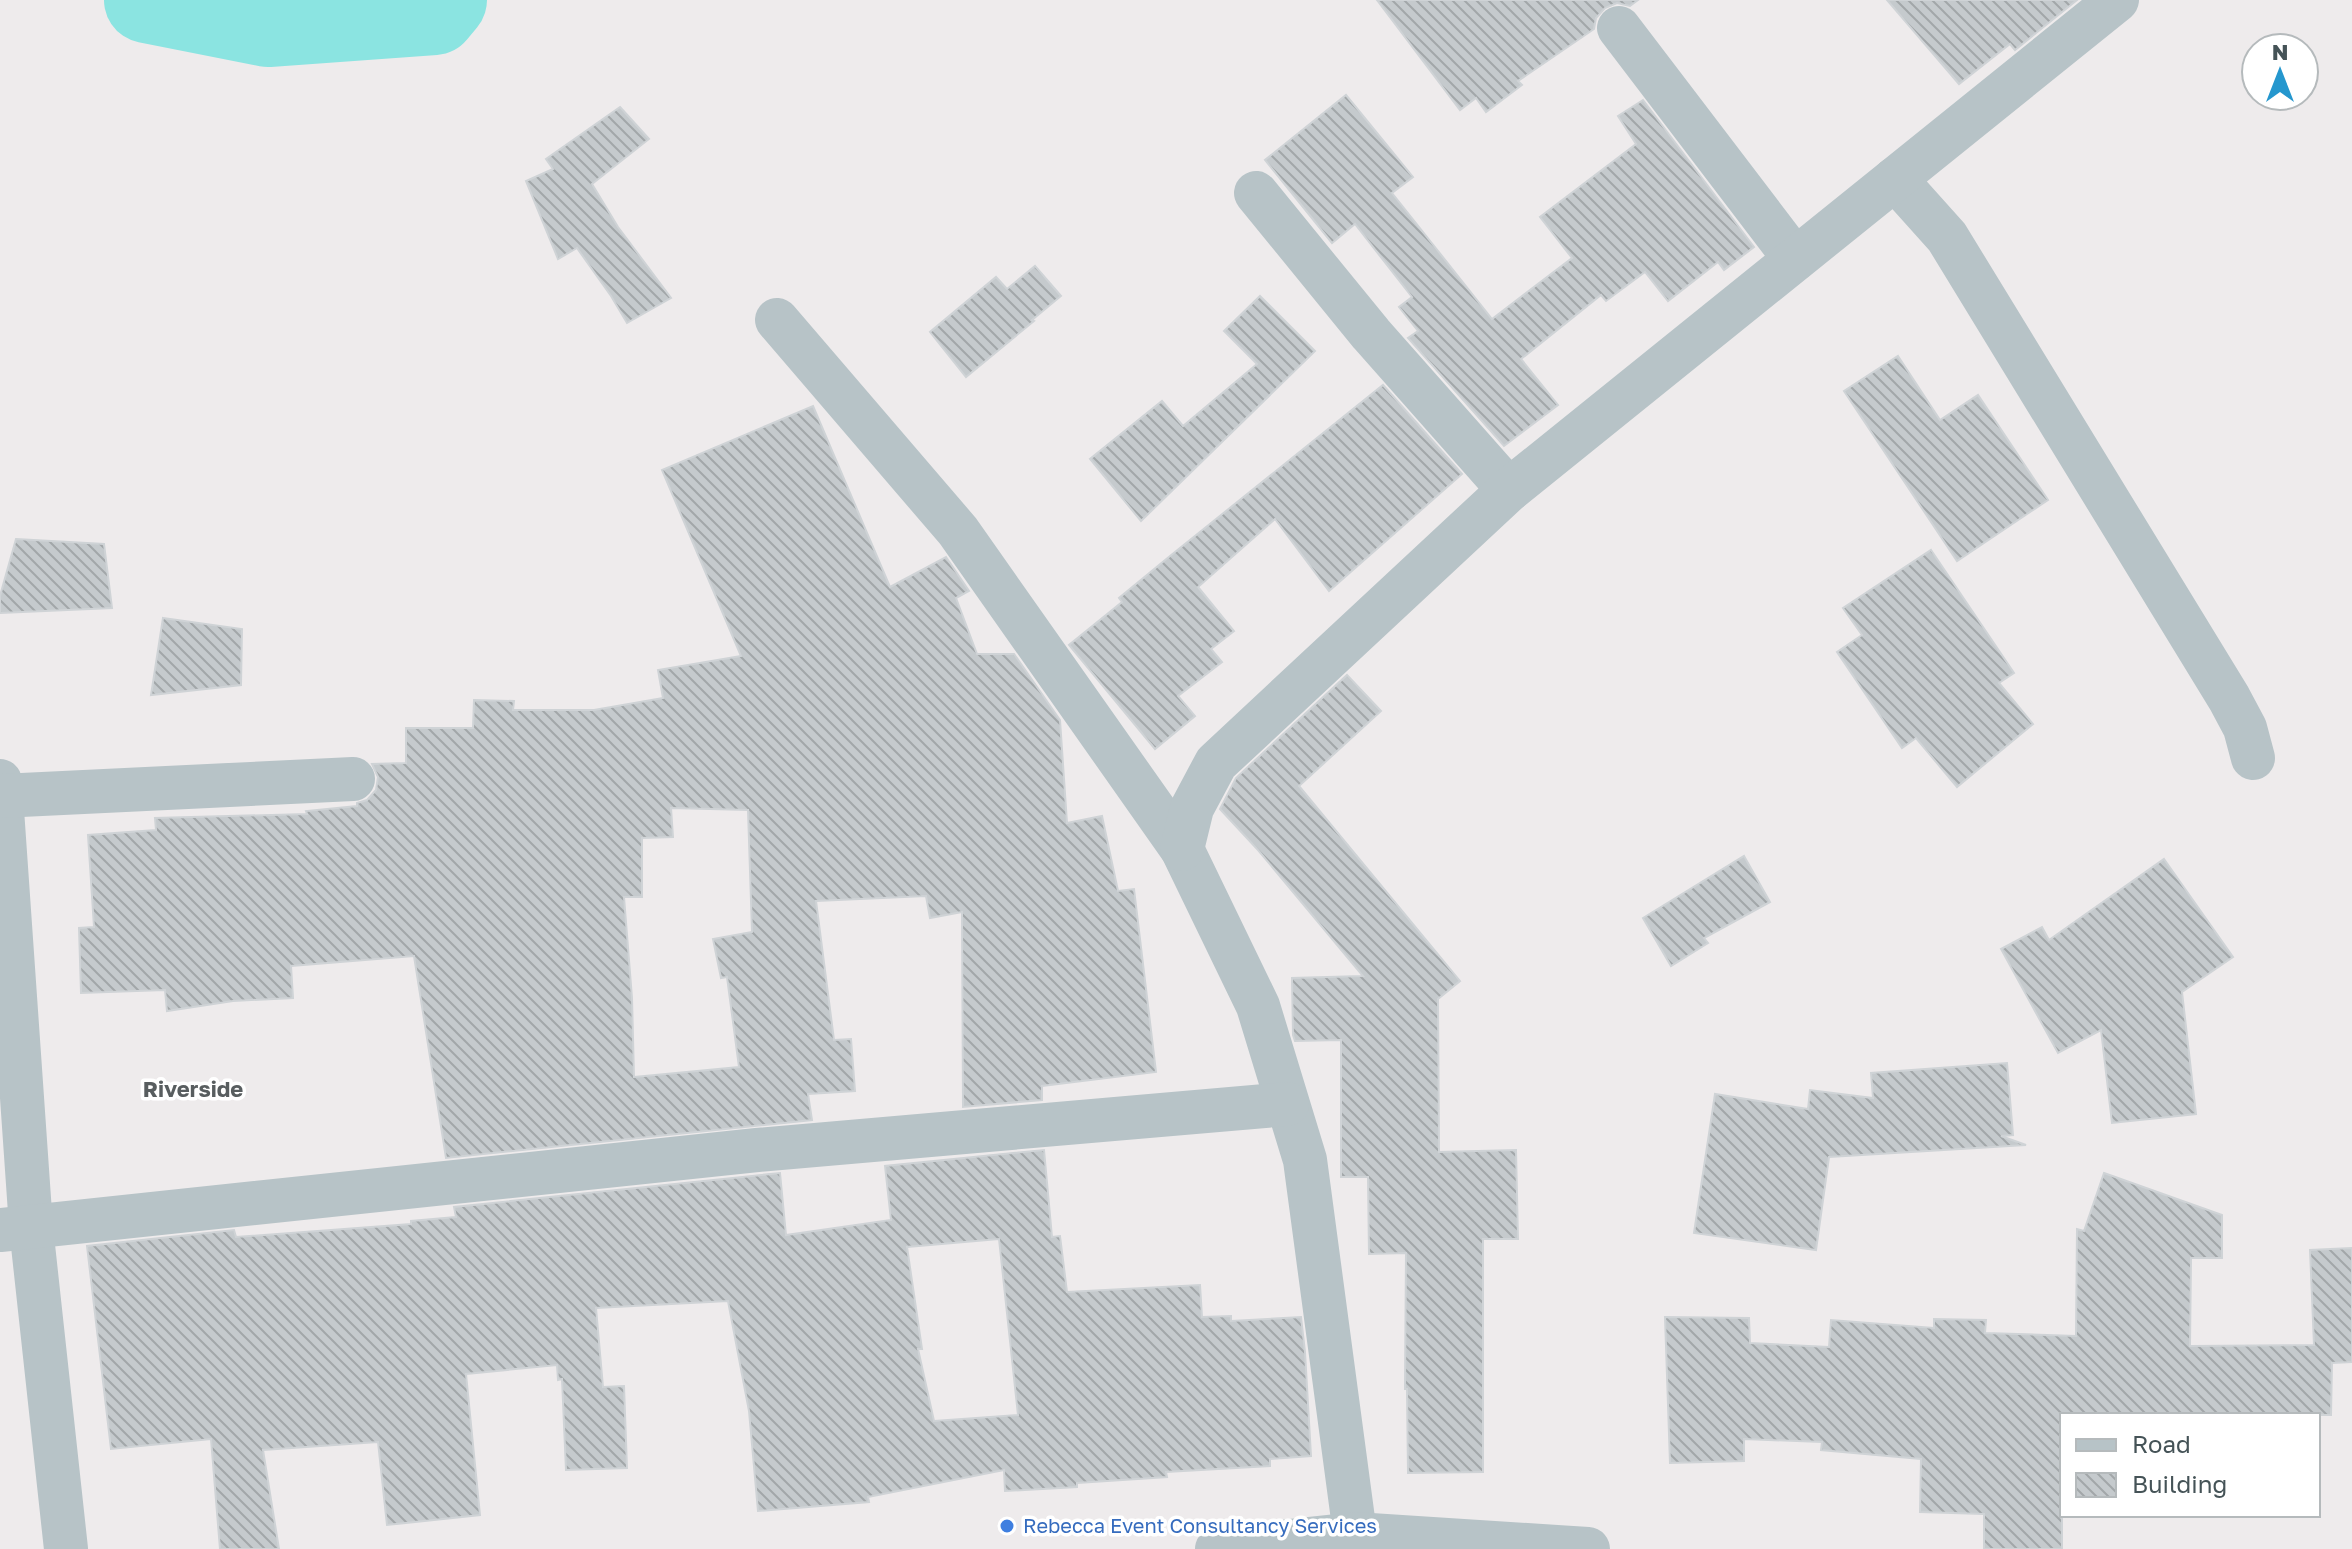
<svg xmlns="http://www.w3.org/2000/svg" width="2352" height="1549" font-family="'Golos Text',sans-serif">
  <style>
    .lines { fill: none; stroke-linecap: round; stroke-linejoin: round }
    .river { stroke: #8be4e1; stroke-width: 86 }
    .building { fill: url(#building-back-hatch); stroke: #cfd3d6; stroke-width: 2; fill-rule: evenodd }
    .minor { stroke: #b7c3c7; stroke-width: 44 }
    .tertiary { stroke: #b7c3c7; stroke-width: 44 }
    .shop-dot { fill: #3f7fe0; stroke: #fff; stroke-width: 3 }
    .labels { text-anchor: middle; stroke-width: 7; stroke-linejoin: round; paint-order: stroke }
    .shop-label { font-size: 20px; fill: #366cbe; stroke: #fff; text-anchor: start }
    .neighbourhood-label { font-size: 22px; font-weight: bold; fill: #585d5f; stroke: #fff }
  </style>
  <defs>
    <pattern id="building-back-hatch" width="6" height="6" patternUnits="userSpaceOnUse" patternTransform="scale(2)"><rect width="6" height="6" fill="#c5cacd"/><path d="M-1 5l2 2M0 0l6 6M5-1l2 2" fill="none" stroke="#a2a7a9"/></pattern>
  </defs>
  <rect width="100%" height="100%" fill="#eeebec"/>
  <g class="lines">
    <!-- river -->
    <path class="river" d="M 147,0 L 268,24 L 434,12 L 444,0"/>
  </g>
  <!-- building -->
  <g class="building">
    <path d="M 1377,0 L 1638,0 L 1630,6 L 1617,3 L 1605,8 L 1596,18 L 1594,29 L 1518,81 L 1522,85 L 1486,112 L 1476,98 L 1460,110 Z"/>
    <path d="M 1887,0 L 2077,0 L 2015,50 L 2010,44 L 1959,84 Z"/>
    <path d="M 1346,95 L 1413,177 L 1392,193 L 1492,319 L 1572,258 L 1540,217 L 1636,144 L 1618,116 L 1643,100 L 1754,247 L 1724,270 L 1718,262 L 1668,301 L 1645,272 L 1606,301 L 1601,295 L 1521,359 L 1558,405 L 1504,446 L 1408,338 L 1418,331 L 1399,307 L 1412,297 L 1355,224 L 1332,243 L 1265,160 Z"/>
    <path d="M 620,107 L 649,139 L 592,184 L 618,227 L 671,298 L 627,323 L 611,296 L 577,248 L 558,259 L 526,181 L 553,169 L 546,159 Z"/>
    <path d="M 1035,266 L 1061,296 L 1032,320 L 1034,321 L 966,377 L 930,332 L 996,277 L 1007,289 Z"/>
    <path d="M 1260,296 L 1315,351 L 1141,521 L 1090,459 L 1162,401 L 1183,426 L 1257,364 L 1224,331 Z"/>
    <path d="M 1898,356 L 1940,420 L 1978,395 L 2048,500 L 1957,561 L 1844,391 Z"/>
    <path d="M 1383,385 L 1462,474 L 1329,591 L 1275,519 L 1198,587 L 1234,631 L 1211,649 L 1222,662 L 1178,696 L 1195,716 L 1155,749 L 1069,645 L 1122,602 L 1119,598 L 1170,556 Z"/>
    <path d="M 813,406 L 890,587 L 946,557 L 969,591 L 956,598 L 977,654 L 1014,654 L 1060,720 L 1067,823 L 1102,816 L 1118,891 L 1134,889 L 1156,1072 L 1042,1086 L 1042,1100 L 963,1107 L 962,912 L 930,918 L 926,896 L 816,901 L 834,1040 L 851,1039 L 855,1091 L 808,1094 L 812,1120 L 446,1158 L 414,956 L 291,966 L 293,998 L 233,1001 L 167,1011 L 165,990 L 81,993 L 79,928 L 94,927 L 88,835 L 156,830 L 155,818 L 307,814 L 306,811 L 357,806 L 357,803 L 367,800 L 376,790 L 378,777 L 372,764 L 406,763 L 406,728 L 473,728 L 474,700 L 514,701 L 513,710 L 594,710 L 663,698 L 658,670 L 741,656 L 662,470 ZM 671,808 L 748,810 L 752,932 L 713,939 L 721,978 L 727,977 L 739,1067 L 634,1077 L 632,998 L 624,897 L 642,897 L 642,838 L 673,837 Z"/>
    <path d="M 16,539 L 104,544 L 112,608 L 0,613 L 0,596 Z"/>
    <path d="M 1931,550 L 2014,673 L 1999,683 L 2033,724 L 1957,787 L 1916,738 L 1902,748 L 1837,652 L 1862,635 L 1843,608 Z"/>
    <path d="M 163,618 L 242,629 L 241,685 L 151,695 Z"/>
    <path d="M 1347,675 L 1381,711 L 1299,786 L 1460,981 L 1438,999 L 1439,1152 L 1516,1150 L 1518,1239 L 1483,1239 L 1483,1472 L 1408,1473 L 1407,1389 L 1405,1389 L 1406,1253 L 1369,1254 L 1368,1177 L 1341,1177 L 1341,1040 L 1295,1041 L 1293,1035 L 1292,978 L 1363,976 L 1258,850 L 1220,809 L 1236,778 Z"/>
    <path d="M 1744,856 L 1770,902 L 1704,938 L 1708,943 L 1671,966 L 1643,918 Z"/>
    <path d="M 2164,859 L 2233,957 L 2182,992 L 2196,1114 L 2112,1123 L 2101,1030 L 2058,1053 L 2001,949 L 2042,927 L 2049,940 Z"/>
    <path d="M 2007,1063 L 2013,1135 L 2001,1136 L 2026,1145 L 1829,1157 L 1816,1250 L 1694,1233 L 1715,1094 L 1808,1109 L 1810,1090 L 1873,1098 L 1871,1073 Z"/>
    <path d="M 1044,1150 L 1052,1237 L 1060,1236 L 1067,1292 L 1200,1285 L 1202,1317 L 1231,1316 L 1231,1321 L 1301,1317 L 1305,1352 L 1311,1456 L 1270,1459 L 1270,1466 L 1166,1472 L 1167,1477 L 1077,1483 L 1077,1487 L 1005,1491 L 1004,1470 L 868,1497 L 869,1502 L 758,1511 L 749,1411 L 728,1301 L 596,1308 L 603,1387 L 624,1386 L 627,1468 L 566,1470 L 562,1379 L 558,1380 L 557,1365 L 466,1374 L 480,1515 L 387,1525 L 378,1442 L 263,1450 L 279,1549 L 220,1549 L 211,1439 L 111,1449 L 87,1246 L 234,1230 L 236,1237 L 411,1224 L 411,1221 L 456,1217 L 454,1207 L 780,1173 L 786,1235 L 891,1220 L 885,1166 ZM 999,1239 L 1018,1415 L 934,1421 L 918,1349 L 922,1349 L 907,1247 Z"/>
    <path d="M 2104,1173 L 2222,1215 L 2222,1258 L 2191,1258 L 2190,1346 L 2314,1345 L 2310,1250 L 2352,1248 L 2352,1362 L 2332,1363 L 2331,1415 L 2062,1415 L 2062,1549 L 1984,1549 L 1984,1514 L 1920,1512 L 1921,1459 L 1821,1450 L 1822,1442 L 1744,1439 L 1744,1461 L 1670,1463 L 1665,1317 L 1749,1318 L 1750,1343 L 1829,1347 L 1831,1320 L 1934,1328 L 1934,1319 L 1986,1320 L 1985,1333 L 2076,1336 L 2077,1229 L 2084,1231 Z"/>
  </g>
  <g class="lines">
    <!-- minor -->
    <g class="minor">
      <path d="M 1619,28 L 1795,259"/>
      <path d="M 1895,179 L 1947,237 L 2229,698 L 2245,728 L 2253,758"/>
      <path d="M 1256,193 L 1371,334 L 1509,490"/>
      <path d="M 777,320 L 958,531 L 1182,849 L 1258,1006 L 1305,1160 L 1357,1549"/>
      <path d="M 0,781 L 31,1227 L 66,1549"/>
      <path d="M 0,796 L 353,779"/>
      <path d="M 1182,849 L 1192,808 L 1216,763 L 1509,490 L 2117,0"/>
      <path d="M 0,1230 L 757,1150 L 1287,1104"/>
    </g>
    <!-- tertiary -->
    <path class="tertiary" d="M 1217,1549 L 1355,1534 L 1588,1549"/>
  </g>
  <!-- markers -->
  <circle class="shop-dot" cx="1007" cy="1526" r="8"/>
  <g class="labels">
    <!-- shop labels -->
    <g class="shop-label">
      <text x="1023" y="1533">Rebecca Event Consultancy Services</text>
    </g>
    <!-- neighbourhood labels -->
    <g class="neighbourhood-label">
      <text x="193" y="1097">Riverside</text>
    </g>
  </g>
  <!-- legend -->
  <rect x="2060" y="1413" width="260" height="104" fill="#ffffff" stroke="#b5babc" stroke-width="2"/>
  <rect x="2076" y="1439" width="40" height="12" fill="#b7c3c7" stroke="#b5babc" stroke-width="2"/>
  <text x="2132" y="1453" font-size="24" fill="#455357">Road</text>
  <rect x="2076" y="1473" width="40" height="24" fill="url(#building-back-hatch)" stroke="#b5babc" stroke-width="2"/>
  <text x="2132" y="1493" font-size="24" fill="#455357">Building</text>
  <!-- north arrow -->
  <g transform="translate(2280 72)"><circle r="38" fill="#ffffff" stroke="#b5babc" stroke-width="2"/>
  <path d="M0-6L14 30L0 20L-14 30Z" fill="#2597ce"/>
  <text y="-12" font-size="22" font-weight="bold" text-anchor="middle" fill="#455357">N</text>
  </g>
</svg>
